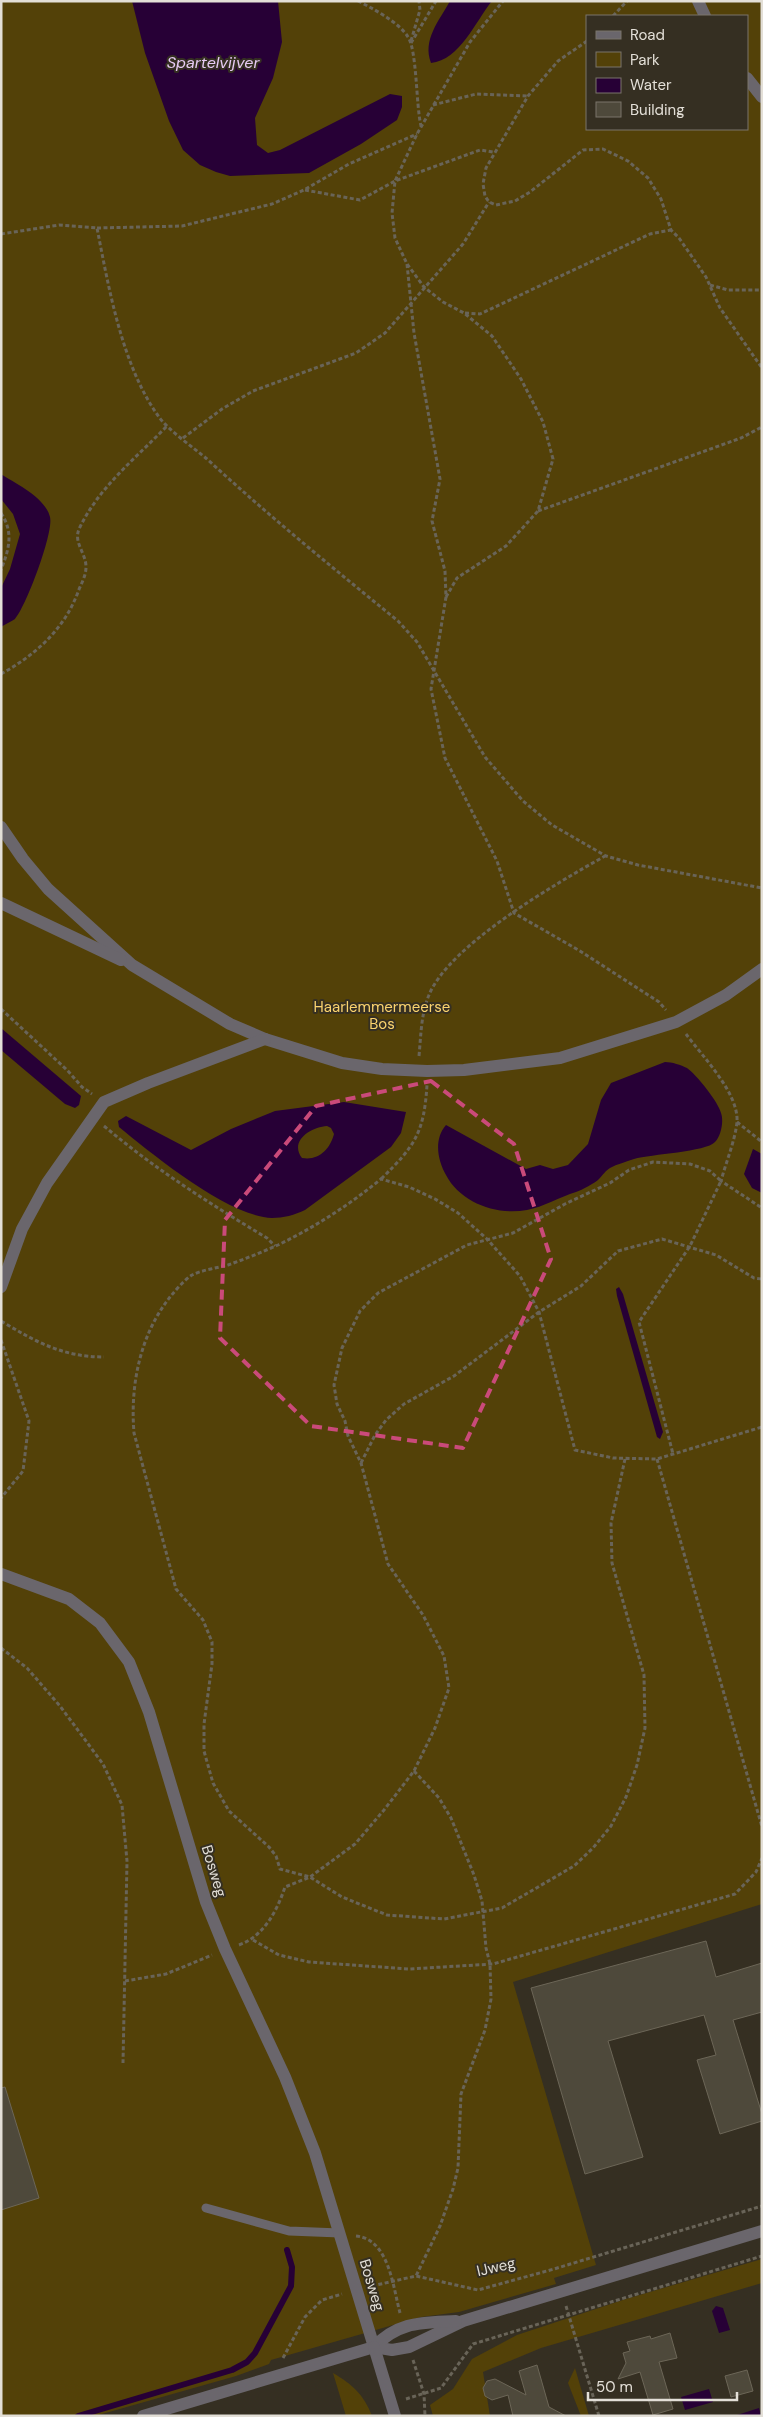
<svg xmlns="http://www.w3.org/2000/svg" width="763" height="2417" font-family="'DM Sans',sans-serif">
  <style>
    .green { fill: #534108; fill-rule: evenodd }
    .water { fill: #270036; fill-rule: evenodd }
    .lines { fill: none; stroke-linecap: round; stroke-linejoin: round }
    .stream { stroke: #270036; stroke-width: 6 }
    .building { fill: #4e493b; stroke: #6c6657 }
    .path { stroke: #696458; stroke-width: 3; stroke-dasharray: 4 2.5; stroke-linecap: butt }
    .service { stroke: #6a666c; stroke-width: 9 }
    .pedestrian { stroke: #6a666c; stroke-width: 12 }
    .minor { stroke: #6a666c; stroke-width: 12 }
    .tertiary { stroke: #6a666c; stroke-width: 12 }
    .marked { fill: none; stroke: #ca4a7a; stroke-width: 4; stroke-dasharray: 10 6; stroke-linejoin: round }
    .labels { text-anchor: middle; stroke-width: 4; stroke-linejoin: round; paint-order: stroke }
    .park-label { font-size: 15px; fill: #fad36e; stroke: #352f22 }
    .street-label { font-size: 15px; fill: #e3dfd7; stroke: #352f22 }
    .water-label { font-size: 16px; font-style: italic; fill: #e6caf3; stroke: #352f22 }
  </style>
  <rect width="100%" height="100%" fill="#352f22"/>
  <!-- green -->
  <g class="green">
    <path d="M 1,1 L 762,1 L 762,1904 L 513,1982 L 596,2265 L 554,2278 L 556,2284 L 459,2312 L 421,2317 L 271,2360 L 269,2364 L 236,2376 L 95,2416 L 1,2416 ZM 587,16 L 747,16 L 747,129 L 587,129 Z"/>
    <path d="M 762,2259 L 762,2283 L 541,2348 L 483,2372 L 490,2416 L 433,2416 L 430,2405 L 453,2389 L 472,2359 L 517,2335 L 626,2299 Z"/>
    <path d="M 575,2368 L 589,2416 L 581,2416 L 568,2383 Z"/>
    <path d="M 333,2373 C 352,2384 364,2395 372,2416 L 346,2416 Z"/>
  </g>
  <!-- water -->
  <g class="water">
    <path d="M 132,1 L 278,1 L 282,42 L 273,78 L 255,118 L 257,145 L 268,153 L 280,150 L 390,94 L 402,96 L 402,107 L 397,120 L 361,144 L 309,173 L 230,176 L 216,172 L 200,165 L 183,150 L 169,121 L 145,53 Z"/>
    <path d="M 450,1 L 492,1 C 475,22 460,60 431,63 C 422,40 439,21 450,1 Z"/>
    <path d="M 1,474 C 16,484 45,497 50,517 C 54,532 26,607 15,619 C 11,622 5,624 1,627 L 1,588 L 10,569 L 20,534 L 13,514 L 1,499 Z"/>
    <path d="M 1,1028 L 81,1096 L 79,1105 L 75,1108 L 65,1104 L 1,1050 Z"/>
    <path d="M 665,1062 C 672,1062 681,1065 687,1068 C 696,1074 719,1103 721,1113 C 724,1121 721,1136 715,1142 C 706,1152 651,1154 634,1159 C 626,1162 617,1164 610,1168 C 605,1171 603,1175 599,1179 C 595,1183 582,1190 576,1192 C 560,1197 543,1207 527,1210 C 496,1216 460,1202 446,1175 C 437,1159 434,1139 446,1125 L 526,1169 L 540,1165 L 553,1169 L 568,1165 L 588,1144 L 601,1100 L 611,1083 Z"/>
    <path d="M 344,1102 L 406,1112 L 401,1133 L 391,1147 L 305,1210 C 295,1215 283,1218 272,1218 C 229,1217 152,1154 119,1127 L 118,1121 L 126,1116 L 191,1150 L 231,1129 L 275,1111 ZM 327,1126 L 331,1128 L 334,1134 C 330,1149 319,1161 302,1158 C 289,1141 311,1127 327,1126 Z"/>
    <path d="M 753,1149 L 762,1154 L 762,1193 L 752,1188 L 744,1174 Z"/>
    <path d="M 619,1287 L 623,1294 L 663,1432 L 660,1439 L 657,1437 L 617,1296 L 616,1289 Z"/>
    <path d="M 716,2306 L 723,2308 L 730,2330 L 719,2333 L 712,2311 Z"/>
    <path d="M 709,2389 L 713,2402 L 685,2410 L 681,2397 Z"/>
    <path d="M 759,2408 L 761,2416 L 734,2416 Z"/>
  </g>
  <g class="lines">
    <!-- stream -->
    <path class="stream" d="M 78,2416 L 232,2370 L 247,2362 L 255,2353 L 291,2286 L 292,2267 L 287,2250"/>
  </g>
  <!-- building -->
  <g class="building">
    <path d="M 706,1941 L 716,1977 L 762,1963 L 762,2012 L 733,2020 L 762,2114 L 762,2121 L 720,2134 L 697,2060 L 716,2055 L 704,2015 L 608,2041 L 643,2157 L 585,2174 L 531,1988 Z"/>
    <path d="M 5,2087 L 39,2198 L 1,2210 L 1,2088 Z"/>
    <path d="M 670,2333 L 677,2358 L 659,2362 L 673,2409 L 653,2415 L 640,2372 L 618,2379 L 626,2363 L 623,2353 L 630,2351 L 627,2342 L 650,2336 L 651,2339 Z"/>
    <path d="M 537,2365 L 549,2407 L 566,2416 L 513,2416 L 508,2395 L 492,2400 L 485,2396 L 483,2388 L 487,2381 L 495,2379 L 526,2395 L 519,2371 Z"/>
    <path d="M 747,2370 L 753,2391 L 731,2397 L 725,2376 Z"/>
  </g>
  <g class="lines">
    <!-- path -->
    <g class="path">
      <path d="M 358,1 C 372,8 400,23 408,37 C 417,50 416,106 421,126"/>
      <path d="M 613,16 L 627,1"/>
      <path d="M 411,41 L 420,10 L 419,1"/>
      <path d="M 587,41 L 558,61 L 528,96 L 486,168 L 483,184 L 485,196 L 489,202 L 496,205 L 515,201 L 530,192 L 583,150 L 603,149 L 628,161 L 648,178 L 661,199 L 671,230 L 679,238 L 706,277 L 720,308 L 762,368"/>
      <path d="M 411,43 L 436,1"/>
      <path d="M 433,105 L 476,94 L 528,96"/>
      <path d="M 305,190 L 360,200 L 395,181 L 480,150 L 493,152"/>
      <path d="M 97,228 L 182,226 L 272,204 L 304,190 L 349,164 L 417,134"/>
      <path d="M 1,234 L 59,225 L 97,228 C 109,289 122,366 159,417 C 168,430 194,448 207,459 C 269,516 333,568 398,621 L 417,642 L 485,757 L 523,801 L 552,825 L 606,856 L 638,865 L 762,888"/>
      <path d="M 407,264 L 414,333 L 440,479 L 432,521 L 445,571 L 446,597 L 431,689 L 445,758 L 497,861 L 514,913 L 580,951 L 659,1002 L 666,1010"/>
      <path d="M 710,285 L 728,290 L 762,290"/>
      <path d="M 465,313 L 480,314 L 650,234 L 671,230"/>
      <path d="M 183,438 L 222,409 L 253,391 L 356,353 L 385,333 L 463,244 L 489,202"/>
      <path d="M 538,511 L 741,438 L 762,427"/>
      <path d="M 1,513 C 14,533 9,549 1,570"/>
      <path d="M 446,597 L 457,578 L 506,546 L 538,511 L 553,459 L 543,422 L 521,379 L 492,336 L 464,313 L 443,302 L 424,287 L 407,264 L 395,238 L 392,213 L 395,181 L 417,134 L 470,42 L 503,1"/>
      <path d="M 1,674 C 35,655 64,630 78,592 C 81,584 86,576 86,567 C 86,552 72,542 80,527 C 100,486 136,458 167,426"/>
      <path d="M 1,1009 L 67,1070 L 82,1087 L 92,1094"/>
      <path d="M 686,1034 C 702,1056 739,1093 737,1122 C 735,1141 726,1162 721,1181 L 762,1208"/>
      <path d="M 419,1056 C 421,1035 421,1014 429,995 C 449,945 557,883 605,856"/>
      <path d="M 737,1122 L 762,1142"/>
      <path d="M 104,1126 C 155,1169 210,1204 267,1238 L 275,1246"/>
      <path d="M 381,1179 C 415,1146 424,1133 427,1085"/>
      <path d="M 1,1321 C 36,1342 63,1357 104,1357"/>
      <path d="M 1,1340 L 29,1421 L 23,1471 L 1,1498"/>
      <path d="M 625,1459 L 611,1523 L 612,1563 L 644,1675 L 645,1728 L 637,1765 L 626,1797 L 611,1826 L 593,1848 L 574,1866 L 502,1908 L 444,1919 L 387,1915 L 342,1897 L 310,1877 L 280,1869 L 276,1856 L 269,1847 L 229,1811 L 213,1783 L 204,1751 L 204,1724 L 212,1664 L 212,1642 L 203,1620 L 176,1589 L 134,1433 C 130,1385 140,1335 170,1297 C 176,1290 184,1280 192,1275 C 202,1270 217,1268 228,1265 C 245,1259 262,1252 278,1245 C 315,1227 349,1205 381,1179 L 409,1187 L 435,1199 L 458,1213 L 487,1239 L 520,1276 L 539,1312 L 575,1450 L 613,1458 L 657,1459 L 762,1427"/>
      <path d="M 657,1459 L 762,1827"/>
      <path d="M 361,1463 L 375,1435 L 386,1420 L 404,1404 L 454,1376 L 539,1312 L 581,1286 L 618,1251 L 662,1239 L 716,1255 L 754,1278 L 762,1279"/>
      <path d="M 1,1648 L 27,1668 L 60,1706 L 103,1764 L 122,1805 L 127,1861 L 123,2063"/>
      <path d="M 414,1771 L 439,1798 L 451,1818 L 474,1875 L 482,1901 L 486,1948 L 490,1964 L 491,1999 L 485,2030 L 461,2094 L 458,2168 L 453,2189 L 440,2226 L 416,2276"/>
      <path d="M 253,1940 L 279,1955 L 309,1962 L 409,1969 L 493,1964 L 735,1894 L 756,1872 L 762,1858"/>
      <path d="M 239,1945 C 264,1936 277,1911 285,1887 L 310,1877 L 355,1844 L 384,1810 L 414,1771 L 435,1728 L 449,1688 L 444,1656 L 423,1615 L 388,1564 L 361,1463 L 348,1436 L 345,1421 L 337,1404 L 334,1385 L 342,1348 L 360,1311 L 378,1293 L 467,1245 L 513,1233 L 565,1204 L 610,1183 L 629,1170 L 653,1162 L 690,1164 L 710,1171 L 721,1181 L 690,1246 L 639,1322 L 673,1454"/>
      <path d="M 125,1981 L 166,1974 L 212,1955"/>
      <path d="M 356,2236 C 389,2239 393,2287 400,2313"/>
      <path d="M 372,2286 L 416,2276 L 478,2290 L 554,2269 L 762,2206"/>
      <path d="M 566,2306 L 599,2416"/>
      <path d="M 283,2358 L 305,2317 L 322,2300 L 342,2294"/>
      <path d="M 413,2360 L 424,2394 L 425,2416"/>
      <path d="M 406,2399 L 441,2388 L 473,2344 L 762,2256"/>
    </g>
    <!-- service -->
    <path class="service" d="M 206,2208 L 289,2231 L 340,2233"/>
    <!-- pedestrian -->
    <g class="pedestrian">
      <path d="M 698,1 L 705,16"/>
      <path d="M 747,78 L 762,97"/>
      <path d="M 1,827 L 23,859 L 48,889 L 132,965 L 230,1024 L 265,1039 L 342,1063 L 382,1069 L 427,1071 L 464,1070 L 560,1058 L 676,1022 L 726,995 L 762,969"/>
      <path d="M 1,903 L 121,960"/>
      <path d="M 1,1287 L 22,1229 L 47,1183 L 104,1102 L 148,1083 L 265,1039"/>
    </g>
    <!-- minor -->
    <path class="minor" d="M 1,1574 L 69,1599 L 100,1623 L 129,1662 L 149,1712 L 206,1902 L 225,1949 L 285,2077 L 315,2153 L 374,2347 L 143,2416"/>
    <!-- tertiary -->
    <g class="tertiary">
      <path d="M 374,2347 L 392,2350 L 409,2347 L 463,2321 L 762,2231"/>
      <path d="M 374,2347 C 399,2321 422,2323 456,2321"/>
      <path d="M 374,2347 L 395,2416"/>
    </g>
  </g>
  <!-- marked area -->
  <path class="marked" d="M 431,1081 L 514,1144 L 551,1259 L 463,1448 L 311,1426 L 220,1338 L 225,1220 L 316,1106 Z"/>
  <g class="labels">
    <!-- park labels -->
    <g class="park-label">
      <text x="382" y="1012">Haarlemmermeerse<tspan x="382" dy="17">Bos</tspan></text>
    </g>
    <!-- street labels -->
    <g class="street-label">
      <text transform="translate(214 1871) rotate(73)" y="5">Bosweg</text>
      <text transform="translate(496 2267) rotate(-13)" y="5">IJweg</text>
      <text transform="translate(372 2285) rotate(73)" y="5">Bosweg</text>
    </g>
    <!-- water labels -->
    <g class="water-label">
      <text x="213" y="68">Spartelvijver</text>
    </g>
  </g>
  <!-- border -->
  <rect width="763" height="2417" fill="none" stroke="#e3dfd7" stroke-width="5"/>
  <!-- legend -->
  <rect x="586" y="15" width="162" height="115" fill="#352f22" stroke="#7b756a"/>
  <rect x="596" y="31" width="25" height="8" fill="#6a666c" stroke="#7b756a"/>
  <text x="630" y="40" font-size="15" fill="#e3dfd7">Road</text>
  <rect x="596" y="52" width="25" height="15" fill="#534108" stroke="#7b756a"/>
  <text x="630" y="65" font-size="15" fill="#e3dfd7">Park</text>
  <rect x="596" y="78" width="25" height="15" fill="#270036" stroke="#7b756a"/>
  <text x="630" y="90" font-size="15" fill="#e3dfd7">Water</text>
  <rect x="596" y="102" width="25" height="15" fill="#4e493b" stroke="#7b756a"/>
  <text x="630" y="115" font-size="15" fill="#e3dfd7">Building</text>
  <!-- scale -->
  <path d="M588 2392v8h149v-8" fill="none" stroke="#e3dfd7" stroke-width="2.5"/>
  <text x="596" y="2392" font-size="15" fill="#e3dfd7" stroke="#352f22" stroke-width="4" paint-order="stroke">50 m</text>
</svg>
